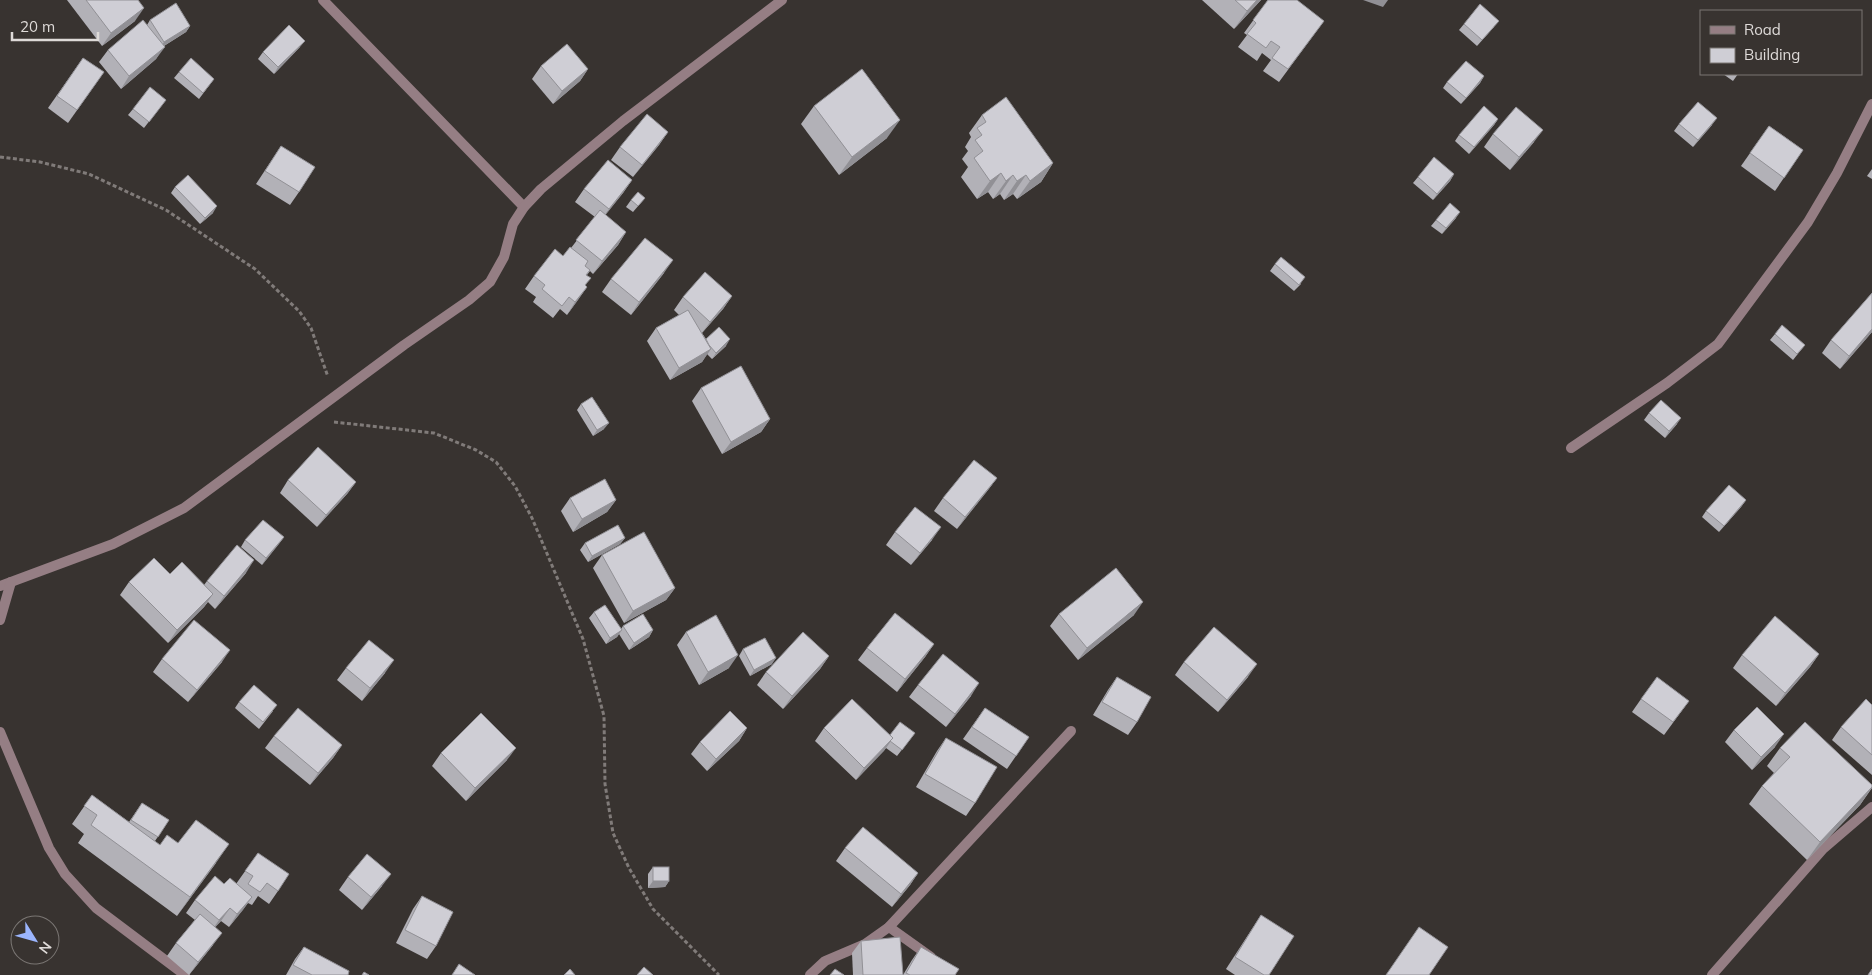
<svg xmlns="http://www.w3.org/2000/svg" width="1872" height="975" font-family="Mulish,sans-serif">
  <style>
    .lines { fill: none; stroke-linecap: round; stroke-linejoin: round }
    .path { stroke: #807b79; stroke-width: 3; stroke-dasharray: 4 2.5; stroke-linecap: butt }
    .minor { stroke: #957e84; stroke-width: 10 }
    .wall { fill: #b2b1b7 }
    .shaded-wall { fill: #919095 }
    .building { fill: #cfced5; stroke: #919095 }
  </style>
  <rect width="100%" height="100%" fill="#383330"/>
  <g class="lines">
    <!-- path -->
    <g class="path">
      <path d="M 0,157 L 40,162 L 89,174 L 166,210 L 255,269 L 299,311 L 311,328 L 328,377"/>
      <path d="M 334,422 L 434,433 L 476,450 L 496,462 L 515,486 L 532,518 L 583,639 L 604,716 L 605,784 L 613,833 L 629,868 L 653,909 L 719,975"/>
    </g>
    <!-- minor -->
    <g class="minor">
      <path d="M 323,0 L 524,207"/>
      <path d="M 1571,448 L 1667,383 L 1718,344 L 1808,222 L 1837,173 L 1872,104"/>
      <path d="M 0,586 L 113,544 L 184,508 L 404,345 L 469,300 L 490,282 L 504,257 L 513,224 L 524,207 L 541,189 L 623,121 L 782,0"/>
      <path d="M 0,620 L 11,582"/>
      <path d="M 0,732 L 49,848 L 65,874 L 96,908 L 185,975"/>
      <path d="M 889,927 L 931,957"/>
      <path d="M 810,975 L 825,961 L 865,944 L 889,927 L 1071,731"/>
      <path d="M 1712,975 L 1823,849 L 1872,807"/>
    </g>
  </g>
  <!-- wall -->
  <g class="wall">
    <path d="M 67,0 L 138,0 L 135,21 L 102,46 Z"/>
    <path d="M 1202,0 L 1261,0 L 1234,29 Z"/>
    <path d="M 1268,0 L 1324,21 L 1279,82 L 1263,71 L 1271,60 L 1262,53 L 1257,61 L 1238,47 L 1247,35 L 1244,33 Z"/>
    <path d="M 150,20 L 190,26 L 186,32 L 164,46 L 156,59 L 121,89 L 99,62 L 108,50 L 147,25 Z"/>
    <path d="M 1464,24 L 1494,27 L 1477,46 L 1459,30 Z"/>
    <path d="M 300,47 L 274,74 L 258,59 L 263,52 Z"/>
    <path d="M 83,58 L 104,72 L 68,123 L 48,108 Z"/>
    <path d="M 541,66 L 588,69 L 580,81 L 553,104 L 532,79 Z"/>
    <path d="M 179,72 L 214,79 L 199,99 L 174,78 Z"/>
    <path d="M 1723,74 L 1738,74 L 1733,81 Z"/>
    <path d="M 1484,76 L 1480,83 L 1461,104 L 1443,88 L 1447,82 Z"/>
    <path d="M 161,106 L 144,128 L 128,115 L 133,109 Z"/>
    <path d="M 814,106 L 887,138 L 839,175 L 801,124 Z"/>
    <path d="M 982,115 L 1053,163 L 1041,182 L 1017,199 L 1013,194 L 1004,200 L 1000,194 L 993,199 L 988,192 L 977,199 L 961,177 L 968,167 L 962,159 L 968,151 L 965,147 L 971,137 L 969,133 Z"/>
    <path d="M 1498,119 L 1494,125 L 1469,154 L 1455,141 L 1459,135 Z"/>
    <path d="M 1679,124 L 1712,125 L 1693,147 L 1674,131 Z"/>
    <path d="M 1769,126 L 1803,150 L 1775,191 L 1741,166 Z"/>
    <path d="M 668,132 L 659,145 L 633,177 L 611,160 L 620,147 Z"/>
    <path d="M 1493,134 L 1534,142 L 1510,170 L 1484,147 Z"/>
    <path d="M 281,146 L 299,192 L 290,205 L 256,184 Z"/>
    <path d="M 1872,169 L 1872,179 L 1867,176 Z"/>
    <path d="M 1454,174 L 1450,181 L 1433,200 L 1413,183 L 1418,177 Z"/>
    <path d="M 632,180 L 623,193 L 605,215 L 626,232 L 618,245 L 593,274 L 590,271 L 587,275 L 586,286 L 587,287 L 567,315 L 560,309 L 553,318 L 533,302 L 536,297 L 525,289 L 534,276 L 563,256 L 571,248 L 595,217 L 575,202 L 584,189 Z"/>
    <path d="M 175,187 L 213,213 L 200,224 L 171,193 Z"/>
    <path d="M 645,198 L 633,212 L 626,207 L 631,200 Z"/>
    <path d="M 1456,218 L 1442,234 L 1431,226 L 1436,220 Z"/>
    <path d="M 1275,264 L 1301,284 L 1294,291 L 1270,271 Z"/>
    <path d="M 664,273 L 631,315 L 602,292 L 611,279 Z"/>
    <path d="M 1872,293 L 1872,332 L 1840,369 L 1822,353 L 1831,340 Z"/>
    <path d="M 732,296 L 723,309 L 702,333 L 706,339 L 726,346 L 712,359 L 707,354 L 702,362 L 670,380 L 647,341 L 656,328 L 679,315 L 674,310 L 683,297 Z"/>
    <path d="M 1775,334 L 1805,345 L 1793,360 L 1770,340 Z"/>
    <path d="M 701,388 L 770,419 L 761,432 L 722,454 L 692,401 Z"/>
    <path d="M 581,404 L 604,429 L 593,436 L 577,410 Z"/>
    <path d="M 1649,413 L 1677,424 L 1665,438 L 1644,420 Z"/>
    <path d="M 997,478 L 988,490 L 957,529 L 934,511 L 943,498 Z"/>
    <path d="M 288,480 L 356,482 L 347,494 L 317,527 L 280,493 Z"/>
    <path d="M 570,498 L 616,500 L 607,512 L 573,532 L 561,511 Z"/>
    <path d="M 1746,500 L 1741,507 L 1719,532 L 1702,517 L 1706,511 Z"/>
    <path d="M 895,532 L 932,540 L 911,565 L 886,545 Z"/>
    <path d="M 284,537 L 262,565 L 241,547 L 245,540 Z"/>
    <path d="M 625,538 L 620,544 L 588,562 L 580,550 L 585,543 Z"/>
    <path d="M 602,555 L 675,588 L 666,600 L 624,623 L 593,568 Z"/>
    <path d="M 246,573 L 215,609 L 208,602 L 204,607 L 168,643 L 120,595 L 129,582 L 170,574 L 204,585 L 207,581 Z"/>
    <path d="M 594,612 L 621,629 L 623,626 L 653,630 L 649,637 L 629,650 L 619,634 L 617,637 L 606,644 L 589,618 Z"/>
    <path d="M 1059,614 L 1134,615 L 1078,660 L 1050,626 Z"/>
    <path d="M 686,632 L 729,668 L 699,685 L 677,645 Z"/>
    <path d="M 934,644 L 925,657 L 897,692 L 858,660 L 867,648 Z"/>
    <path d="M 743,649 L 772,664 L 750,676 L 739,656 Z"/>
    <path d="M 1819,654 L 1810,667 L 1776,706 L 1733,668 L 1742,655 Z"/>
    <path d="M 829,656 L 820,669 L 783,709 L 757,685 L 766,672 Z"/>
    <path d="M 162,659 L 222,662 L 188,702 L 153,672 Z"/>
    <path d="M 1184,662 L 1248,677 L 1218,712 L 1175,675 Z"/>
    <path d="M 346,668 L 385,673 L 362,701 L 337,680 Z"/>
    <path d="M 1117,677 L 1137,722 L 1128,735 L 1093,715 L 1108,690 Z"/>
    <path d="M 918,685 L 971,696 L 946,727 L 909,697 Z"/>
    <path d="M 1641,699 L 1689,701 L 1664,735 L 1632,712 Z"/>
    <path d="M 239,702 L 273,711 L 259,729 L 235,708 Z"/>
    <path d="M 1872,705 L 1872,775 L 1832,740 L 1841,727 Z"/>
    <path d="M 985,708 L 1029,737 L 1007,769 L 963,739 Z"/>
    <path d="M 747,728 L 739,741 L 707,771 L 691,754 L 700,742 Z"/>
    <path d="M 824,728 L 890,735 L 915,733 L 897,756 L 886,748 L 856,780 L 815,741 Z"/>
    <path d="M 1734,730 L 1775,747 L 1752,770 L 1725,742 Z"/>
    <path d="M 274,736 L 342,745 L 333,758 L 310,785 L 265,748 Z"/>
    <path d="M 946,738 L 975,803 L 966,816 L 916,787 L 937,751 Z"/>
    <path d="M 1780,748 L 1872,788 L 1860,805 L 1807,860 L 1749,804 L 1762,786 L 1774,773 L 1767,766 Z"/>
    <path d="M 441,753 L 507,760 L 466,801 L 432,766 Z"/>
    <path d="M 92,795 L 129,822 L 142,803 L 169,820 L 155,841 L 160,845 L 178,843 L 216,863 L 177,916 L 78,843 L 84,834 L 72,824 Z"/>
    <path d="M 845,848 L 918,873 L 910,885 L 892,907 L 836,861 Z"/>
    <path d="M 258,853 L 278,891 L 269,904 L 258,896 L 252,905 L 248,903 L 229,927 L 221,921 L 215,927 L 213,945 L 189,975 L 167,956 L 176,943 L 195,920 L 186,913 L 195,900 L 224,884 L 236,884 Z"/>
    <path d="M 653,867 L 669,881 L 665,887 L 648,888 L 648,874 Z"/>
    <path d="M 348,877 L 382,886 L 362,910 L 339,890 Z"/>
    <path d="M 422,896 L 436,946 L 427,959 L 396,943 L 413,909 Z"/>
    <path d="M 1261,915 L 1269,975 L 1235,975 L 1226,969 Z"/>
    <path d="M 861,941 L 903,975 L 853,975 L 852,953 Z"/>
    <path d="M 304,947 L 348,975 L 286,975 L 295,959 Z"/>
    <path d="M 921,947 L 955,975 L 903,975 L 912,960 Z"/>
  </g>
  <!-- shaded-wall -->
  <g class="shaded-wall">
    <path d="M 1257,0 L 1261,0 L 1234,29 L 1247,11 Z"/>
    <path d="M 1363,0 L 1388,0 L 1383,7 Z"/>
    <path d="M 144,8 L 135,21 L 102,46 L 111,33 Z"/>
    <path d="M 190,26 L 186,32 L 159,49 L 164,42 Z"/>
    <path d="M 305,41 L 300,47 L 274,74 L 278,67 Z"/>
    <path d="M 165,47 L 156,59 L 121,89 L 129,76 Z"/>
    <path d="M 588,69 L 580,81 L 553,104 L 562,91 Z"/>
    <path d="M 1484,76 L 1480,83 L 1461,104 L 1466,98 Z"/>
    <path d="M 1717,118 L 1712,125 L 1693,147 L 1698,140 Z"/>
    <path d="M 1498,119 L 1494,125 L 1469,154 L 1474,147 Z"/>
    <path d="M 900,120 L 887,138 L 839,175 L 852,157 Z"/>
    <path d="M 1543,130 L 1534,142 L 1510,170 L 1519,157 Z"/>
    <path d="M 668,132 L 659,145 L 633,177 L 642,165 Z"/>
    <path d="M 1053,163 L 1041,182 L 1017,199 L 1030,181 Z"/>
    <path d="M 1001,173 L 988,192 L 977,199 L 990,181 Z"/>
    <path d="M 1454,174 L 1450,181 L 1433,200 L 1437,194 Z"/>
    <path d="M 1013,175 L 1000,194 L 993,199 L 1006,181 Z"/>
    <path d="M 1026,175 L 1013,194 L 1004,200 L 1017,181 Z"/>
    <path d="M 632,180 L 623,193 L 600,222 L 609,209 Z"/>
    <path d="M 217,206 L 213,213 L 200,224 L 205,218 Z"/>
    <path d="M 1460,212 L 1456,218 L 1442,234 L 1446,228 Z"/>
    <path d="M 626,232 L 618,245 L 593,274 L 602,261 Z"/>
    <path d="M 673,260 L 664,273 L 631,315 L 639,302 Z"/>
    <path d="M 587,287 L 578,300 L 567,315 L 575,302 Z"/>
    <path d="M 732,296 L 723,309 L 701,334 L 710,322 Z"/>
    <path d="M 1872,329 L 1872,332 L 1840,369 L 1849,356 Z"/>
    <path d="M 730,339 L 726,346 L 712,359 L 716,353 Z"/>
    <path d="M 711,349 L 702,362 L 670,380 L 679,368 Z"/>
    <path d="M 1681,418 L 1677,424 L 1665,438 L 1669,431 Z"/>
    <path d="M 770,419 L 761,432 L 722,454 L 731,442 Z"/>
    <path d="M 609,423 L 604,429 L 593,436 L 597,430 Z"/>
    <path d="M 997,478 L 988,490 L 957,529 L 965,517 Z"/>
    <path d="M 356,482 L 347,494 L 317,527 L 326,515 Z"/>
    <path d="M 616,500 L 607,512 L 573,532 L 582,519 Z"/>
    <path d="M 1746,500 L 1741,507 L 1719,532 L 1724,526 Z"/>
    <path d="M 941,527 L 932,540 L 911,565 L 920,553 Z"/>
    <path d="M 284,537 L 279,544 L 262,565 L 266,558 Z"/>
    <path d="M 625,538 L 620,544 L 588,562 L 592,556 Z"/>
    <path d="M 254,560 L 246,573 L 215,609 L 224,596 Z"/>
    <path d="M 675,588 L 666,600 L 624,623 L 633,611 Z"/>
    <path d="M 213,594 L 204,607 L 168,643 L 177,630 Z"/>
    <path d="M 1143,602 L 1134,615 L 1078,660 L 1087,648 Z"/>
    <path d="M 622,630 L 617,637 L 606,644 L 610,638 Z"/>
    <path d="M 653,630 L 649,637 L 629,650 L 634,643 Z"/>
    <path d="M 934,644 L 925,657 L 897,692 L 905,679 Z"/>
    <path d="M 230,650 L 222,662 L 188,702 L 197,690 Z"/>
    <path d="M 1819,654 L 1810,667 L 1776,706 L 1785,693 Z"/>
    <path d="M 738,655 L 729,668 L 699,685 L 708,672 Z"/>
    <path d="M 829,656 L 820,669 L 783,709 L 792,696 Z"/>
    <path d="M 776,658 L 772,664 L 750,676 L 754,670 Z"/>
    <path d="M 394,660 L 385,673 L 362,701 L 370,688 Z"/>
    <path d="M 1257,664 L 1248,677 L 1218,712 L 1227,700 Z"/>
    <path d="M 979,683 L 971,696 L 946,727 L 955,714 Z"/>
    <path d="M 747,728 L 739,741 L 707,771 L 716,759 Z"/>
    <path d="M 1784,734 L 1775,747 L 1752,770 L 1761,757 Z"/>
    <path d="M 893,738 L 884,751 L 856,780 L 864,768 Z"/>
    <path d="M 342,745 L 333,758 L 310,785 L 318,773 Z"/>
    <path d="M 516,748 L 507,760 L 466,801 L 475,788 Z"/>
    <path d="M 1872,787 L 1860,805 L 1807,860 L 1820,842 Z"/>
    <path d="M 229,844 L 216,863 L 177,916 L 190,897 Z"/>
    <path d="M 918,873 L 910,885 L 892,907 L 901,894 Z"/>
    <path d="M 391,874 L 382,886 L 362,910 L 371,897 Z"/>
    <path d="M 653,881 L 669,881 L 665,887 L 648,888 Z"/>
    <path d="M 252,897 L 243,910 L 229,927 L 237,914 Z"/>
    <path d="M 230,908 L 221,921 L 210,933 L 219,920 Z"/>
    <path d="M 222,933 L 213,945 L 189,975 L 198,962 Z"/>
  </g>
  <!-- building -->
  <g class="building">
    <path d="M 86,0 L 138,0 L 144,8 L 111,33 Z"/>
    <path d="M 1235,0 L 1257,0 L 1247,11 Z"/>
    <path d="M 1268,0 L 1297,0 L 1324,21 L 1288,69 L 1272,58 L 1280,47 L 1271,41 L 1266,48 L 1247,34 L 1256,23 L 1253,20 Z"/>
    <path d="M 176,3 L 190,26 L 164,42 L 150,20 Z"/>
    <path d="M 1480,4 L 1499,21 L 1482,40 L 1464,24 Z"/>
    <path d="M 143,20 L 165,47 L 129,76 L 108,50 Z"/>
    <path d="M 289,25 L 305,41 L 278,67 L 263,52 Z"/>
    <path d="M 567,44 L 588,69 L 562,91 L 541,66 Z"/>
    <path d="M 83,58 L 104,72 L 77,110 L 57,96 Z"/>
    <path d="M 191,58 L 214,79 L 203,93 L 179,72 Z"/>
    <path d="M 1466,61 L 1484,76 L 1466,98 L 1447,82 Z"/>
    <path d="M 862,69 L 900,120 L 852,157 L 814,106 Z"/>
    <path d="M 150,87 L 166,100 L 149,122 L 133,109 Z"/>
    <path d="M 1006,97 L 1053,163 L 1030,181 L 1026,175 L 1017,181 L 1013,175 L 1006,181 L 1001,173 L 990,181 L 974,158 L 983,151 L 975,140 L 982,135 L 977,128 L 986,122 L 982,115 Z"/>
    <path d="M 1698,102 L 1717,118 L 1698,140 L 1679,124 Z"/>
    <path d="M 1484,106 L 1498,119 L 1474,147 L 1459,135 Z"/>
    <path d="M 1516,107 L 1543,130 L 1519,157 L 1493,134 Z"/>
    <path d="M 647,114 L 668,132 L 642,165 L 620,147 Z"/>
    <path d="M 1769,126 L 1803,150 L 1784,178 L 1750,153 Z"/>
    <path d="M 281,146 L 315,167 L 299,192 L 265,171 Z"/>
    <path d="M 1434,157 L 1454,174 L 1437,194 L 1418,177 Z"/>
    <path d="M 608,160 L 632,180 L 609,209 L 584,189 Z"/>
    <path d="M 188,175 L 217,206 L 205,218 L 175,187 Z"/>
    <path d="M 638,192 L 645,198 L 638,206 L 631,200 Z"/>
    <path d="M 1450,203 L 1460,212 L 1446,228 L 1436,220 Z"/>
    <path d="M 600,210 L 626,232 L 602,261 L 576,240 Z"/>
    <path d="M 645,238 L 673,260 L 639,302 L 611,279 Z"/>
    <path d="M 570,247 L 588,261 L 585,266 L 590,270 L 586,275 L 591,278 L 585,285 L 587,287 L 575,302 L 569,297 L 562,306 L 542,289 L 545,285 L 534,276 L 555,249 L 563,256 Z"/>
    <path d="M 1281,257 L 1305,277 L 1299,285 L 1275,264 Z"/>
    <path d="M 705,272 L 732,296 L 710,322 L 683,297 Z"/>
    <path d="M 1872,293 L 1872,329 L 1849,356 L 1831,340 Z"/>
    <path d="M 688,310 L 711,349 L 679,368 L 656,328 Z"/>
    <path d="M 1782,325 L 1805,345 L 1797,354 L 1775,334 Z"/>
    <path d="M 719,327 L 730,339 L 716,353 L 709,345 L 706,339 Z"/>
    <path d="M 741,366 L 770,419 L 731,442 L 701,388 Z"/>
    <path d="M 592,397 L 609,423 L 597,430 L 581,404 Z"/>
    <path d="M 1661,400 L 1681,418 L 1669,431 L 1649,413 Z"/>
    <path d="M 318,447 L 356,482 L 326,515 L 288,480 Z"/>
    <path d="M 974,460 L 997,478 L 965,517 L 943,498 Z"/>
    <path d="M 605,479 L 616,500 L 582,519 L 570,498 Z"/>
    <path d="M 1729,485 L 1746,500 L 1724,526 L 1706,511 Z"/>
    <path d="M 915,507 L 941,527 L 920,553 L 895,532 Z"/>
    <path d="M 263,520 L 284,537 L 266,558 L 245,540 Z"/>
    <path d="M 618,525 L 625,538 L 592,556 L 585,543 Z"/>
    <path d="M 644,532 L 675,588 L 633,611 L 602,555 Z"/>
    <path d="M 237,545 L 254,560 L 224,596 L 207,581 Z"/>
    <path d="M 154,558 L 170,574 L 182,562 L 213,594 L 177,630 L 129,582 Z"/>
    <path d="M 1116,568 L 1143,602 L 1087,648 L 1059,614 Z"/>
    <path d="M 605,605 L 622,630 L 610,638 L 594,612 Z"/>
    <path d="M 895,613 L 934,644 L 905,679 L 867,648 Z"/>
    <path d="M 643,614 L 653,630 L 634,643 L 623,626 Z"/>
    <path d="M 716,615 L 738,655 L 708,672 L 686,632 Z"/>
    <path d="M 1775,616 L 1819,654 L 1785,693 L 1742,655 Z"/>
    <path d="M 194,620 L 230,650 L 197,690 L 162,659 Z"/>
    <path d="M 1214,627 L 1257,664 L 1227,700 L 1184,662 Z"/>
    <path d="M 803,632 L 829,656 L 792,696 L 766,672 Z"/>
    <path d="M 765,638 L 776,658 L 754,670 L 743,649 Z"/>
    <path d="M 369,640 L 394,660 L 370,688 L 346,668 Z"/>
    <path d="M 943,654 L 979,683 L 955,714 L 918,685 Z"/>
    <path d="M 1117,677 L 1151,697 L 1137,722 L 1102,702 Z"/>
    <path d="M 1657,677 L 1689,701 L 1673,722 L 1641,699 Z"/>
    <path d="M 254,685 L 277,705 L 263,722 L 239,702 Z"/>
    <path d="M 852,699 L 893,738 L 864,768 L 824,728 Z"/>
    <path d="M 1866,699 L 1872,705 L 1872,755 L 1841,727 Z"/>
    <path d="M 1757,707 L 1784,734 L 1761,757 L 1734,730 Z"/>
    <path d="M 298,708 L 342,745 L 318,773 L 274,736 Z"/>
    <path d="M 985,708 L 1029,737 L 1016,756 L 972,727 Z"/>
    <path d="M 730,711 L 747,728 L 716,759 L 700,742 Z"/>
    <path d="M 481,713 L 516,748 L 475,788 L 441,753 Z"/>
    <path d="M 900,722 L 915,733 L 902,750 L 890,741 L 893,738 L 890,735 Z"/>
    <path d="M 1805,722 L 1872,785 L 1872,787 L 1820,842 L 1762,786 L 1790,757 L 1780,748 Z"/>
    <path d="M 946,738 L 997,767 L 975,803 L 925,774 Z"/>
    <path d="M 92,795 L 160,845 L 167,835 L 178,843 L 196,820 L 229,844 L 190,897 L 91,825 L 97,815 L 84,806 Z"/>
    <path d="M 142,803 L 169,820 L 158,837 L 131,820 Z"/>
    <path d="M 863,827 L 918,873 L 901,894 L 845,848 Z"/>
    <path d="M 258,853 L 289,874 L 278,891 L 267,883 L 260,892 L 248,884 L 253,876 L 245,871 Z"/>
    <path d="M 367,854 L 391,874 L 371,897 L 348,877 Z"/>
    <rect x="653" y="867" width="16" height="14"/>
    <path d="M 215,876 L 224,884 L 230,878 L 252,897 L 237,914 L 230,908 L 219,920 L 195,900 Z"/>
    <path d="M 422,896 L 453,912 L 436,946 L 405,930 Z"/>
    <path d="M 200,914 L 222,933 L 198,962 L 176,943 Z"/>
    <path d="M 1261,915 L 1294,936 L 1269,975 L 1264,975 L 1235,957 Z"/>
    <path d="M 1419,927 L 1448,947 L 1429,975 L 1386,975 Z"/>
    <path d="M 900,937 L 903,975 L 863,975 L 861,941 Z"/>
    <path d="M 304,947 L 349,971 L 348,975 L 312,975 L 293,965 Z"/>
    <path d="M 921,947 L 959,969 L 955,975 L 910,975 L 906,973 Z"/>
    <path d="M 459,964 L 475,975 L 452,975 Z"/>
    <path d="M 644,967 L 653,975 L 637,975 Z"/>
    <path d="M 570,969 L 575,975 L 564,975 Z"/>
    <path d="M 835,969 L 844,975 L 830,975 Z"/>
    <path d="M 1872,969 L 1872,975 L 1868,975 Z"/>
    <path d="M 364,972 L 369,975 L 362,975 Z"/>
  </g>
  <!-- legend -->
  <rect x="1700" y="10" width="162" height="65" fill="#383330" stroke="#7a7673"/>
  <rect x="1710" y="26" width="25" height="8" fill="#957e84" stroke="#7a7673"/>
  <text x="1744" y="35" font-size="15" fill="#dedad8">Road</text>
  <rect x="1710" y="48" width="25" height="15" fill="#cfced5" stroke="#7a7673"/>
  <text x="1744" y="60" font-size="15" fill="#dedad8">Building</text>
  <!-- north arrow -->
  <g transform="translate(35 940) rotate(127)"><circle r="24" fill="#383330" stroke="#7a7673"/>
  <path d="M0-4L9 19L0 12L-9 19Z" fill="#9bb5fd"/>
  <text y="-8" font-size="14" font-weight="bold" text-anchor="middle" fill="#dedad8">N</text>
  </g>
  <!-- scale -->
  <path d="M12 32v8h86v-8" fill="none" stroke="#dedad8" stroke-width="2.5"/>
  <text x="20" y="32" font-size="15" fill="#dedad8" stroke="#383330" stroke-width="4" paint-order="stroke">20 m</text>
</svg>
